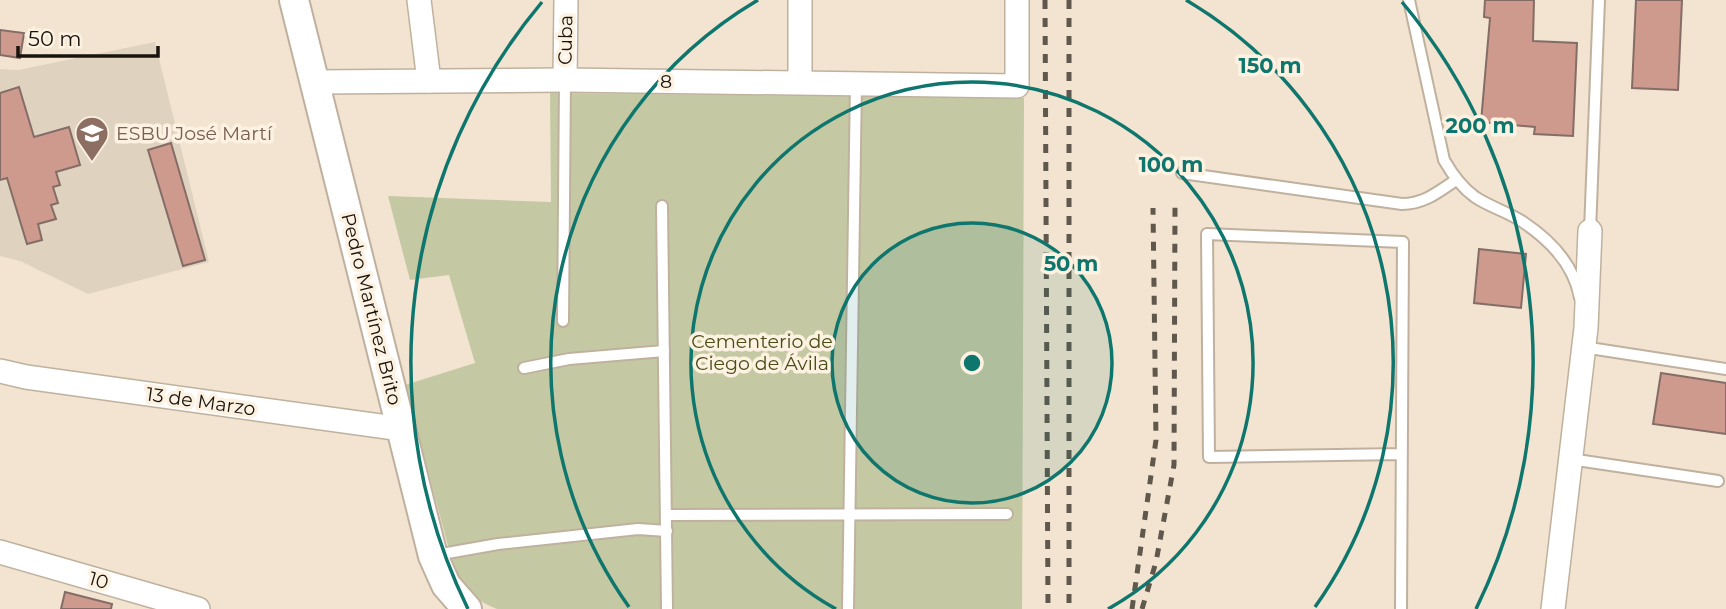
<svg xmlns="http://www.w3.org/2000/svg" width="1726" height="609" font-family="Montserrat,sans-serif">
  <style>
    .education { fill: #dfd3c0 }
    .green { fill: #c5c9a3 }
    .building { fill: #ce9a8d; stroke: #846d67; stroke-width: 2 }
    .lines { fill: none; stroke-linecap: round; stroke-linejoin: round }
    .service-casing { stroke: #bfb19e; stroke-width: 14 }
    .minor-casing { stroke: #bfb19e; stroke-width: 26 }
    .tertiary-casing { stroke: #bfb19e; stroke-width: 32 }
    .service { stroke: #fff; stroke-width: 10 }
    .minor { stroke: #fff; stroke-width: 23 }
    .tertiary { stroke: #fff; stroke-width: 28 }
    .rail { stroke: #60584d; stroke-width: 5; stroke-dasharray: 9 9; stroke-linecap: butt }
    .ring { fill: none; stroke: #0f766e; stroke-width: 3.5 }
    .labels { text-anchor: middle; stroke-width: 7; stroke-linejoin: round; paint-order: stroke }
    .street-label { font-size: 19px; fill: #18130c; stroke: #fdf2e2 }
    .education-label { font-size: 19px; fill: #785e54; stroke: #fdf2e2; text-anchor: start }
    .park-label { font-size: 19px; fill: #4a4d16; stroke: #fdf2e2 }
    .centre { fill: #0f766e; stroke: #fdf2e2; stroke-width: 3.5 }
    .ring-label { font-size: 21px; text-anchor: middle; font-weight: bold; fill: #0f766e; stroke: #fdf2e2; stroke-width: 7; stroke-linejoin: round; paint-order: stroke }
  </style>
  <rect width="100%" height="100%" fill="#f2e4d0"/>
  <!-- education -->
  <path class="education" d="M 155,42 L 209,262 L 88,294 L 20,261 L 0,256 L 0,69 L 18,70 Z"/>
  <!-- green -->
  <path class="green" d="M 550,93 L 1024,98 L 1022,609 L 497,609 C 471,599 462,586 452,561 L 405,385 L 475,363 L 449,275 L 410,280 L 388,196 L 551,202 Z"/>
  <!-- building -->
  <g class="building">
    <path d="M 1485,0 L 1534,0 L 1533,41 L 1577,43 L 1573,136 L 1534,134 L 1535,127 L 1481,122 L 1490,18 L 1484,17 Z"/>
    <path d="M 1636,0 L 1682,0 L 1678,90 L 1632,88 Z"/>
    <path d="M 0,30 L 24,33 L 20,58 L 0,55 Z"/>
    <path d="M 19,87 L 34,137 L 69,127 L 80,165 L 56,172 L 60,185 L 53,187 L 58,203 L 51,205 L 56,219 L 38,224 L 42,240 L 27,244 L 7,178 L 0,180 L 0,93 Z"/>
    <path d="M 171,143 L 205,260 L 183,266 L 148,150 Z"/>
    <path d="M 1479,249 L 1526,254 L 1521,308 L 1474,303 Z"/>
    <path d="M 1661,373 L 1726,383 L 1726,434 L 1653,424 Z"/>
    <path d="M 65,592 L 112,604 L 111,609 L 61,609 Z"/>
  </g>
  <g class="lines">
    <defs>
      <g id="service">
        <path d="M 1409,0 L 1444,160 C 1452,174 1461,187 1475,197 C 1490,207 1508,212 1523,222 C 1550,240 1574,265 1580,298"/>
        <path d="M 1182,173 L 1402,204 C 1424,204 1438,192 1456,180"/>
        <path d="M 662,206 L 667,609"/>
        <path d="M 1590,231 L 1599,0"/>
        <path d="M 563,321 L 565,80"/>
        <path d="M 1583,347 L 1726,369"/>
        <path d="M 524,368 L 569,359 L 664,351"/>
        <path d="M 1570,459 L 1718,481"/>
        <path d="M 667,515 L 1007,514"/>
        <path d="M 436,555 L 498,544 L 638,529 L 667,531"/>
        <path d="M 848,609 L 856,82"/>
        <path d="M 1401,609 L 1403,242 L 1207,234 L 1209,457 L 1402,454"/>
      </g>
      <g id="minor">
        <path d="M 419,0 L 429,81"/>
        <path d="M 565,80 L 566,0"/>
        <path d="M 315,82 L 565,80 L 1017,86 L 1017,0"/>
        <path d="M 800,82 L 800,0"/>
        <path d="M 0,371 L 26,377 L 402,429"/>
        <path d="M 0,552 L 198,609"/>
        <path d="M 1553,609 L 1586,328 L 1590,231"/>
      </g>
      <path id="tertiary" d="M 294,0 L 433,556 L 446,585 L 467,609"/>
    </defs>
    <!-- service casing -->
    <use href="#service" class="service-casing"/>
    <!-- minor casing -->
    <use href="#minor" class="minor-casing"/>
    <!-- tertiary casing -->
    <use href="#tertiary" class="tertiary-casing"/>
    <!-- service -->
    <use href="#service" class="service"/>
    <!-- minor -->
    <use href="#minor" class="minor"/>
    <!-- tertiary -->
    <use href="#tertiary" class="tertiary"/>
    <!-- rail -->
    <g class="rail">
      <path d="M 1045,0 L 1048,609"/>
      <path d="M 1069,0 L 1069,609"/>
      <path d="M 1132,609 L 1156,440 L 1153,208"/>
      <path d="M 1142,609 L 1156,562 L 1174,465 L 1175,207"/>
    </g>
  </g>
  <!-- distance rings -->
  <circle cx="972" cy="363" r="140" fill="#0f766e" fill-opacity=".12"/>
  <g class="ring">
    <circle cx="972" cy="363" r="140"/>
    <path d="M836 609A281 281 0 1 1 1108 609"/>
    <path d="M629 607A421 421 0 0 1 758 0M1186 0A421 421 0 0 1 1315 607"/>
    <path d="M468 609A561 561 0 0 1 542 2M1402 2A561 561 0 0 1 1476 609"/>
  </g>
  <!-- icons -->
  <defs>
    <symbol id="school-pin" viewBox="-11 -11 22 30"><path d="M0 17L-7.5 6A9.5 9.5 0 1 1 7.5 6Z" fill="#8d6e63" stroke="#fdf2e2"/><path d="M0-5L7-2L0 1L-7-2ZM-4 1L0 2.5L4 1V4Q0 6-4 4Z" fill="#fff"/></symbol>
  </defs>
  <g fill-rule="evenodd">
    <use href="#school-pin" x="73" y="114" width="38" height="52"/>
  </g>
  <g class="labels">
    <!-- street labels -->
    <g class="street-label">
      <text transform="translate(565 40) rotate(-89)" y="7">Cuba</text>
      <text x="666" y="88">8</text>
      <text transform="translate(372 309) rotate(76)" y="7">Pedro Martínez Brito</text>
      <text transform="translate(201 401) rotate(8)" y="7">13 de Marzo</text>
      <text transform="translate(99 580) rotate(16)" y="7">10</text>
    </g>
    <!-- education labels -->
    <g class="education-label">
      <text x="116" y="140">ESBU José Martí</text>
    </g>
    <!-- park labels -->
    <g class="park-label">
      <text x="762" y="348">Cementerio de<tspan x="762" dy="22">Ciego de Ávila</tspan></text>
    </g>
  </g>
  <circle cx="972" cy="363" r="10" class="centre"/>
  <g class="ring-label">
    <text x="1270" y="73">150 m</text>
    <text x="1480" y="133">200 m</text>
    <text x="1171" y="172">100 m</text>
    <text x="1071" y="271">50 m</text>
  </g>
  <!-- scale -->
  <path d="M18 46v10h140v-10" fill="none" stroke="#18130c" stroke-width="3.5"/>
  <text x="28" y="46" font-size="21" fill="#18130c" stroke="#fdf2e2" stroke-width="5" paint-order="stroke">50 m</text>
</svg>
